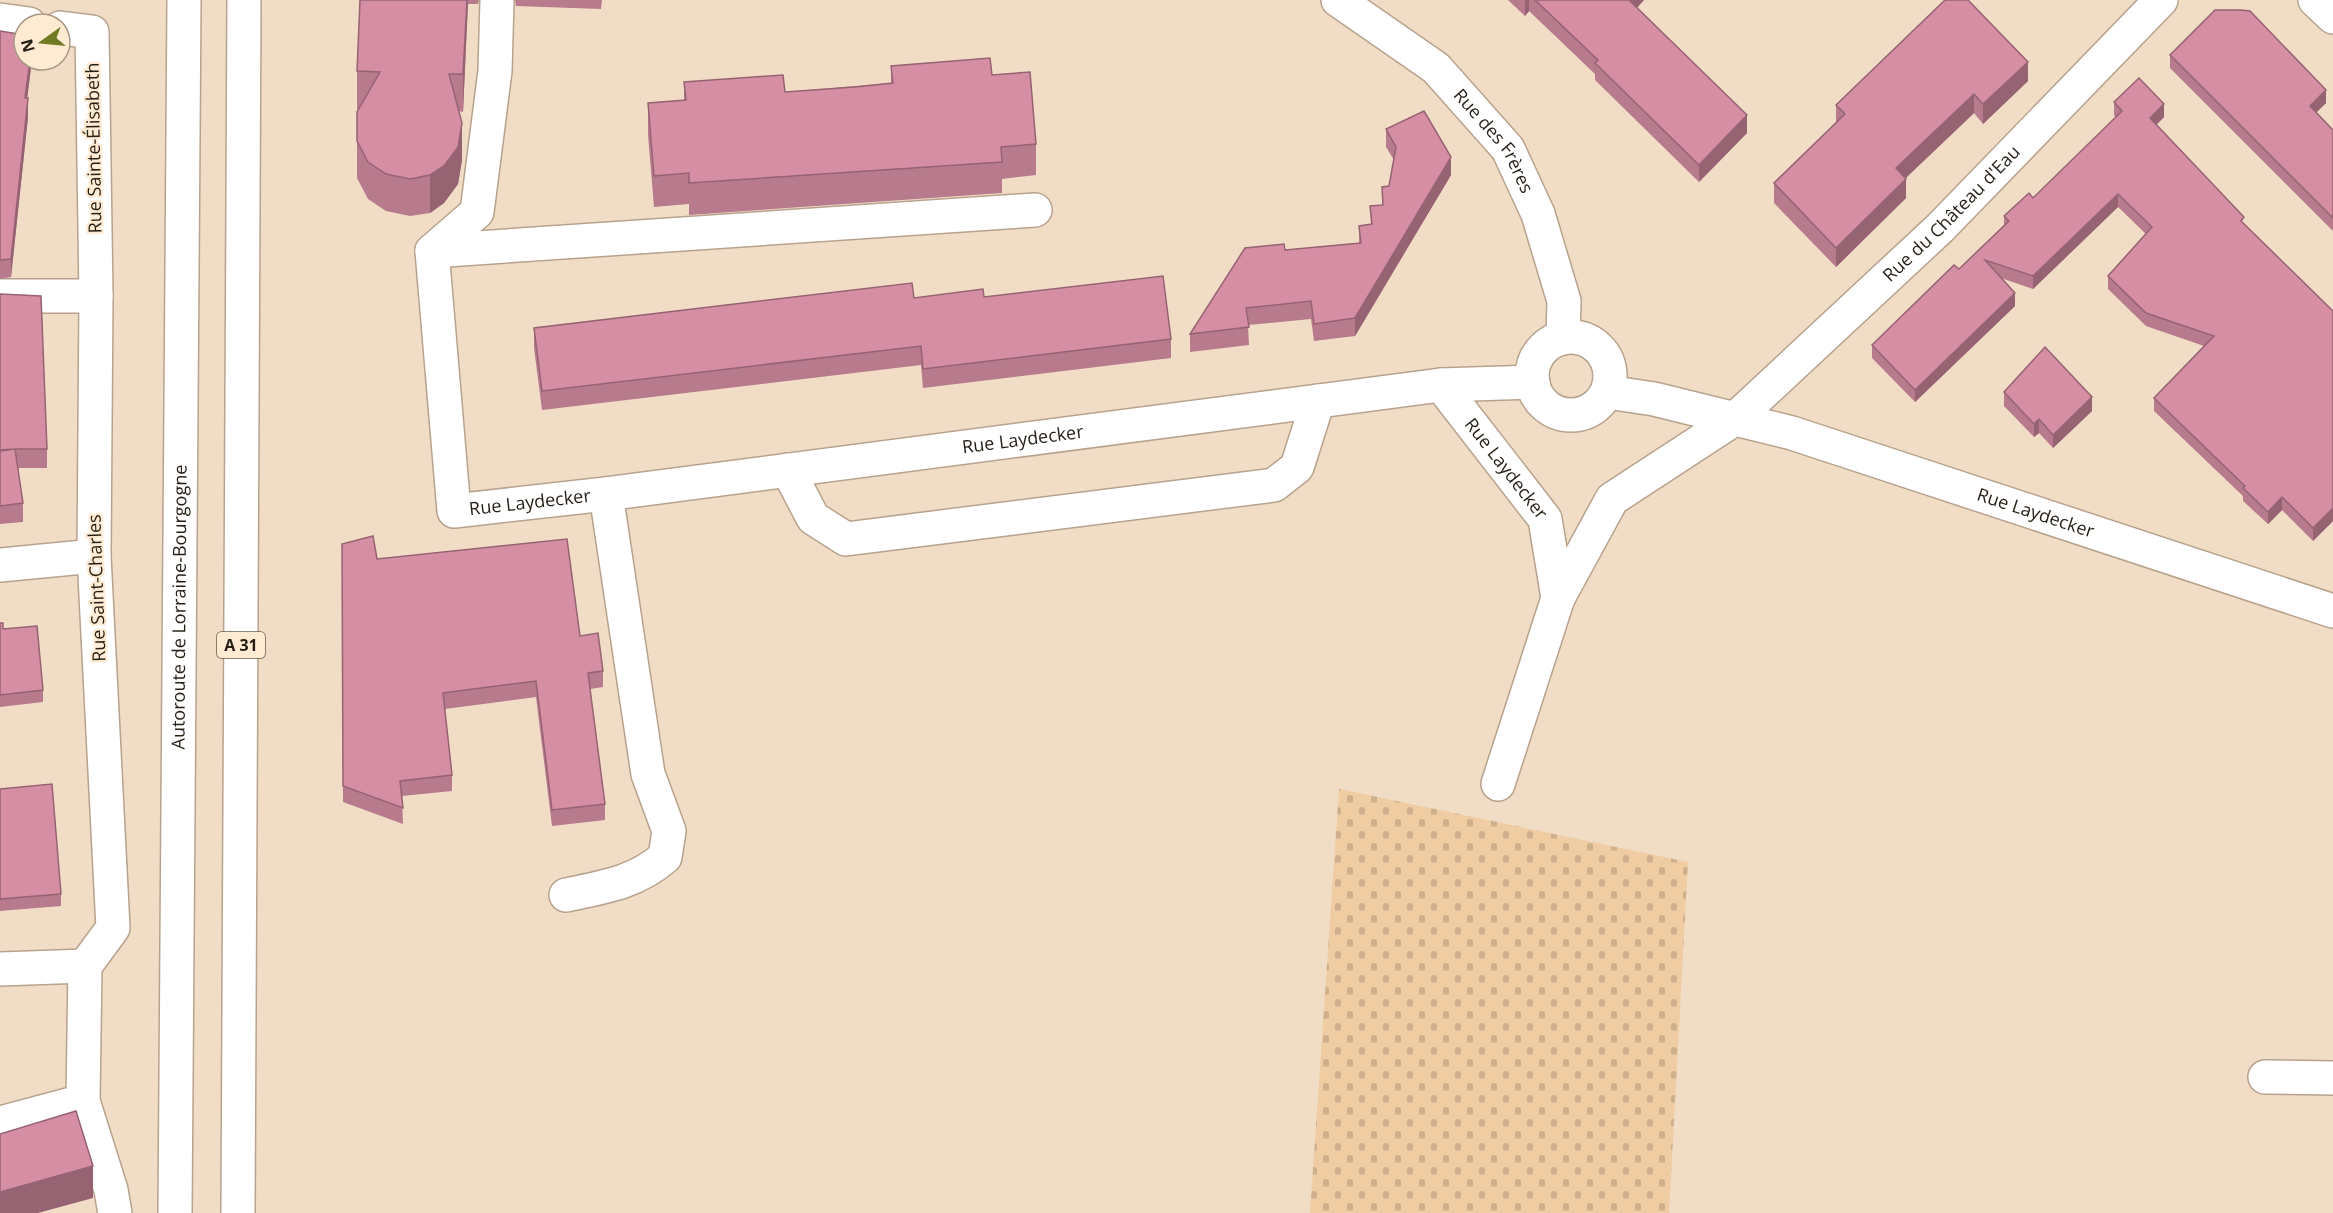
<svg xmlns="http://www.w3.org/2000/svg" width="2333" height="1213" font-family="'Open Sans',sans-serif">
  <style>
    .cemetery { fill: url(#cemetery-stones) }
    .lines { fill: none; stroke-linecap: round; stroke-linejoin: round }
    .minor-casing { stroke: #b7a38d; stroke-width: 36 }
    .major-casing { stroke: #b7a38d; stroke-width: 36 }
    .highway-casing { stroke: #b7a38d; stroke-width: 36 }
    .minor { stroke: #fff; stroke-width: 33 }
    .major { stroke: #fff; stroke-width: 33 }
    .highway { stroke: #fff; stroke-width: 33 }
    .wall { fill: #b87a8d }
    .shaded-wall { fill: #966373 }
    .building { fill: #d68ea4; stroke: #966373; stroke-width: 1.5 }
    .labels { text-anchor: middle; stroke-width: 4.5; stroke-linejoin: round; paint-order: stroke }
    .shield { fill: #ffead2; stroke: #675c4e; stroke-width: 1.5 }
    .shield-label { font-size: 16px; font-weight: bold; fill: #261f16 }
    .street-label { font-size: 18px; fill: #261f16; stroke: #ffead2 }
  </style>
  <defs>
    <pattern id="cemetery-stones" width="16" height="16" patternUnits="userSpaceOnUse" patternTransform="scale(1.5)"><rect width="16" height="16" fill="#f0cca3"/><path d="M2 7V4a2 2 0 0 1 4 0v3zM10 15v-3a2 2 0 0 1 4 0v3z" fill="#ceaf8c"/></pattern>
  </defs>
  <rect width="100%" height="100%" fill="#f1ddc5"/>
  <!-- cemetery -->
  <path class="cemetery" d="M 1339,789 L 1688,862 L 1669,1213 L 1310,1213 Z"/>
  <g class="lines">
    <defs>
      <g id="minor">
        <path id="s1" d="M 497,0 L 495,71 L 477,212 L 432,251 L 454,511 L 606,494 L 1441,385 L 1533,382"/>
        <path id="s2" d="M 1338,0 L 1436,68 L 1508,149 L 1538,214 L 1564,301 L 1563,338"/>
        <path d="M 0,20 L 29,24"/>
        <path d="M 432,251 L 1035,210"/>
        <path d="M 0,296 L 96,296"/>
        <circle cx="1571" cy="376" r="39"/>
        <path id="s3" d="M 1441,385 L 1545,519 L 1558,598 L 1498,784"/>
        <path id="s4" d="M 1607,392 L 1654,399 L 1792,433 L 2333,611"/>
        <path d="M 788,470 L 813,518 L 846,539 L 1274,485 L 1297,467 L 1318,401"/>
        <path d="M 0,565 L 94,556"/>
        <path id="s5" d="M 1558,598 L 1612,499 L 1736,418 L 1940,228 L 2161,0"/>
        <path d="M 566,895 C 604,887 635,883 665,857 L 669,831 L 648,774 L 606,494"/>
        <path d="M 0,969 L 85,966"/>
        <path d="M 2265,1077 L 2333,1078"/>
        <path d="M 83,1101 L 111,1190 L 115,1213"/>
        <path d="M 0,1123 L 83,1101 L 85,966 L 113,928 L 94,556 L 96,296 L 92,32 L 60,28"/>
      </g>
      <path id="major" d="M 2315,0 L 2333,17"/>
      <g id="highway">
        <path id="s6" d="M 175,1213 L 184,0"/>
        <path d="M 238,1213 L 244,0"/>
      </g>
    </defs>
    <!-- minor casing -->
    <use href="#minor" class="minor-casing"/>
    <!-- major casing -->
    <use href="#major" class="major-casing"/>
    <!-- highway casing -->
    <use href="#highway" class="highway-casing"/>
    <!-- minor -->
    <use href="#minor" class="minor"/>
    <!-- major -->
    <use href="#major" class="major"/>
    <!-- highway -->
    <use href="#highway" class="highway"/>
  </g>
  <!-- wall -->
  <g class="wall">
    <path d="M 360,0 L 479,0 L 478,4 L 468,4 L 463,112 L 459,111 L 462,160 L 458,184 L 444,203 L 430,213 L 410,216 L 386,211 L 368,199 L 357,178 L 357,112 L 359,109 L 357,109 L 357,71 Z"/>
    <path d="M 515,0 L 602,0 L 601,9 L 516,6 Z"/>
    <path d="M 1508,0 L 1644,0 L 1637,8 L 1747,133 L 1699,182 L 1595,80 L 1595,74 L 1529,11 L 1525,16 Z"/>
    <path d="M 0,31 L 32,60 L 27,98 L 28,117 L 11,277 L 0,279 Z"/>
    <path d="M 2170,55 L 2326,103 L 2316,112 L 2333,130 L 2333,231 L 2170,68 Z"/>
    <path d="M 891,66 L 992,75 L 1036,144 L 1036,175 L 1002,179 L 1002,193 L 689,215 L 689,204 L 654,207 L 648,135 L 648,103 L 684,100 L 684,82 L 785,92 L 891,83 Z"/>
    <path d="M 2028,81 L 1983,124 L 1974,113 L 1906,178 L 1906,198 L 1836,267 L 1774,203 L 1774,183 L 1836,123 L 1836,105 Z"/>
    <path d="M 2114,102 L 2164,117 L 2156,125 L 2244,224 L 2333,311 L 2333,521 L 2313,541 L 2282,510 L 2268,524 L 2243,501 L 2243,496 L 2154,411 L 2154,398 L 2204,346 L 2146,326 L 2108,289 L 2108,276 L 2146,234 L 2118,207 L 2033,289 L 2001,278 L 2015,306 L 1915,402 L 1872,358 L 1872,345 L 1959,269 L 2004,225 L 2004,216 L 2033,198 L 2116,118 L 2114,115 Z"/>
    <path d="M 1386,129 L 1451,175 L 1355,336 L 1314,341 L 1311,319 L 1248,325 L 1249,345 L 1190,352 L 1190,334 L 1285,250 L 1359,243 L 1359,226 L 1371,224 L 1370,206 L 1382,205 L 1382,187 L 1389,186 L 1394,160 L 1386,147 Z"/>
    <path d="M 0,294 L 47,449 L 47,468 L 18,468 L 23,503 L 23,522 L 0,524 Z"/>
    <path d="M 984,297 L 1171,339 L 1171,358 L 923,388 L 921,365 L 542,410 L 534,348 L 534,328 L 914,298 Z"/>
    <path d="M 2004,392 L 2092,411 L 2053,448 L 2039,433 L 2034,437 L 2004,406 Z"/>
    <path d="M 342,544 L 377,559 L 580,636 L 603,671 L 603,687 L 590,689 L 605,804 L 605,820 L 552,826 L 536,697 L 445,709 L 452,775 L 452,791 L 402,796 L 403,824 L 343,802 Z"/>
    <path d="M 0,623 L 43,690 L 43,702 L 0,707 Z"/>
    <path d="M 0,789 L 61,894 L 61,906 L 0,911 Z"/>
  </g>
  <!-- shaded-wall -->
  <g class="shaded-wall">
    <path d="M 467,0 L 468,0 L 463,112 L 463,74 Z"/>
    <path d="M 1525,0 L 1529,0 L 1529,11 L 1525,16 Z"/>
    <path d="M 1628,0 L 1644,0 L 1628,17 Z"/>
    <path d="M 30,60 L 32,60 L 25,116 L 25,98 Z"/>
    <path d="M 2028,62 L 2028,81 L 1983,124 L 1983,104 Z"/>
    <path d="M 2326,90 L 2326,103 L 2310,119 L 2310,106 Z"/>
    <path d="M 1974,94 L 1974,113 L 1896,187 L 1896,168 Z"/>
    <path d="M 28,98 L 28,117 L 11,277 L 11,259 Z"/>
    <path d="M 2164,104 L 2164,117 L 2150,131 L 2150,118 Z"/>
    <path d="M 1747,115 L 1747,133 L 1699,182 L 1699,165 Z"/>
    <path d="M 462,123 L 462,160 L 458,184 L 444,203 L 430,213 L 430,175 Z"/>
    <path d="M 1451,157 L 1451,175 L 1355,336 L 1355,318 Z"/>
    <path d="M 1906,179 L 1906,198 L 1836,267 L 1836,248 Z"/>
    <path d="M 2118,194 L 2118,207 L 2033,289 L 2033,276 Z"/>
    <path d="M 2015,293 L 2015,306 L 1915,402 L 1915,390 Z"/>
    <path d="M 2092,397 L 2092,411 L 2053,448 L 2053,435 Z"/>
    <path d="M 2039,419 L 2039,433 L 2034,437 L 2034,424 Z"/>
    <path d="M 2282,497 L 2282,510 L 2268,524 L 2268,512 Z"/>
    <path d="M 2333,508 L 2333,521 L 2313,541 L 2313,528 Z"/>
    <path d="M 93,1166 L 93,1198 L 38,1213 L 0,1213 L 0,1192 Z"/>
  </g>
  <!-- building -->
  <g class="building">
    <path d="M 360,0 L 467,0 L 463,74 L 449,74 L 462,123 L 458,147 L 444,166 L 430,175 L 410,179 L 386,174 L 368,162 L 357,141 L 357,112 L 380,72 L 357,71 Z"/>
    <path d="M 1535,0 L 1629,0 L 1747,115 L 1699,165 L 1595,63 L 1598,60 Z"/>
    <path d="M 1945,0 L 1968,0 L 2028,62 L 1983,104 L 1974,94 L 1896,168 L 1906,179 L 1836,248 L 1774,183 L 1845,114 L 1836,105 Z"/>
    <path d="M 2215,10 L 2241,10 L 2250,11 L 2326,90 L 2310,106 L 2333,130 L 2333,218 L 2170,55 Z"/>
    <path d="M 0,31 L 24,35 L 24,60 L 30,60 L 25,98 L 28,98 L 11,259 L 0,260 Z"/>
    <path d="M 990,58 L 992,75 L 1030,72 L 1036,144 L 1001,147 L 1002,162 L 689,183 L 689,173 L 654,176 L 648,103 L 686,100 L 684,82 L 783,75 L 785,92 L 855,87 L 893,83 L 891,66 Z"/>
    <path d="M 2139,78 L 2164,104 L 2150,118 L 2244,217 L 2241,221 L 2333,311 L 2333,508 L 2313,528 L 2282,497 L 2268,512 L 2243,488 L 2245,486 L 2154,398 L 2214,336 L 2146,313 L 2108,276 L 2152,227 L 2118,194 L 2033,276 L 1985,260 L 2015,293 L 1915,390 L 1872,345 L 1954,265 L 1959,269 L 2009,221 L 2004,216 L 2029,193 L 2033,198 L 2122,111 L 2114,102 Z"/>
    <path d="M 1424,111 L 1451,157 L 1355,318 L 1314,324 L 1311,301 L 1246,308 L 1249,327 L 1190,334 L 1245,248 L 1284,244 L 1285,250 L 1361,243 L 1359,226 L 1372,224 L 1370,206 L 1383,205 L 1382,187 L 1389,186 L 1396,147 L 1386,129 Z"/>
    <path d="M 1163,276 L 1171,339 L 923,369 L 921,346 L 542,391 L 534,328 L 912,283 L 914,298 L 983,289 L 984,297 Z"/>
    <path d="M 0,294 L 41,296 L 47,449 L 15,449 L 23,503 L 0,506 L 0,451 L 15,449 L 0,450 Z"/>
    <path d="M 2045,347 L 2092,397 L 2053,435 L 2039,419 L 2034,424 L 2004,392 Z"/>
    <path d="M 373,536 L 377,559 L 567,539 L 580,636 L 598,633 L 603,671 L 588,673 L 605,804 L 552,810 L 536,681 L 443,693 L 452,775 L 400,781 L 403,808 L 343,786 L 342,544 Z"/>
    <path d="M 0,623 L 3,623 L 3,629 L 37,626 L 43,690 L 0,695 Z"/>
    <path d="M 52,784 L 61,894 L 0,899 L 0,789 Z"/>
    <path d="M 76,1111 L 93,1166 L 0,1192 L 0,1134 Z"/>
  </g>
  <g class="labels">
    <!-- shield labels -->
    <rect class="shield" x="217" y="632" width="48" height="26" rx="4.5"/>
    <g class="shield-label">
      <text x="241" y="651">A 31</text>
    </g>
    <!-- street labels -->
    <g class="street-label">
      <text dy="6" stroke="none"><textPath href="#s2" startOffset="213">Rue des Frères</textPath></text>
      <text transform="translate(94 148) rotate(-91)" y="6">Rue Sainte-Élisabeth</text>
      <text dy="6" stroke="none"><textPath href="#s5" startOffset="558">Rue du Château d'Eau</textPath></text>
      <text dy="6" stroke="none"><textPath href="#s1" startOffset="1107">Rue Laydecker</textPath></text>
      <text dy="6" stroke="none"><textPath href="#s3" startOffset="106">Rue Laydecker</textPath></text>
      <text dy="6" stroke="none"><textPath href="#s1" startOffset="610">Rue Laydecker</textPath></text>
      <text dy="6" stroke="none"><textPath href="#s4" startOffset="446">Rue Laydecker</textPath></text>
      <text transform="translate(97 588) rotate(-92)" y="6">Rue Saint-Charles</text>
      <text dy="6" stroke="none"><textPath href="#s6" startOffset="606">Autoroute de Lorraine-Bourgogne</textPath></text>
    </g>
  </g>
  <!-- north arrow -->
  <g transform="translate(42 42) rotate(255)"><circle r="28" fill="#ffead2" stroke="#a89987" stroke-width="1.5"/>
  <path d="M0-4.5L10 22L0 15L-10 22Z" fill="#727a24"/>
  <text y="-9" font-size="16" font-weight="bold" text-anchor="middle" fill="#261f16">N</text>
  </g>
</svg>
